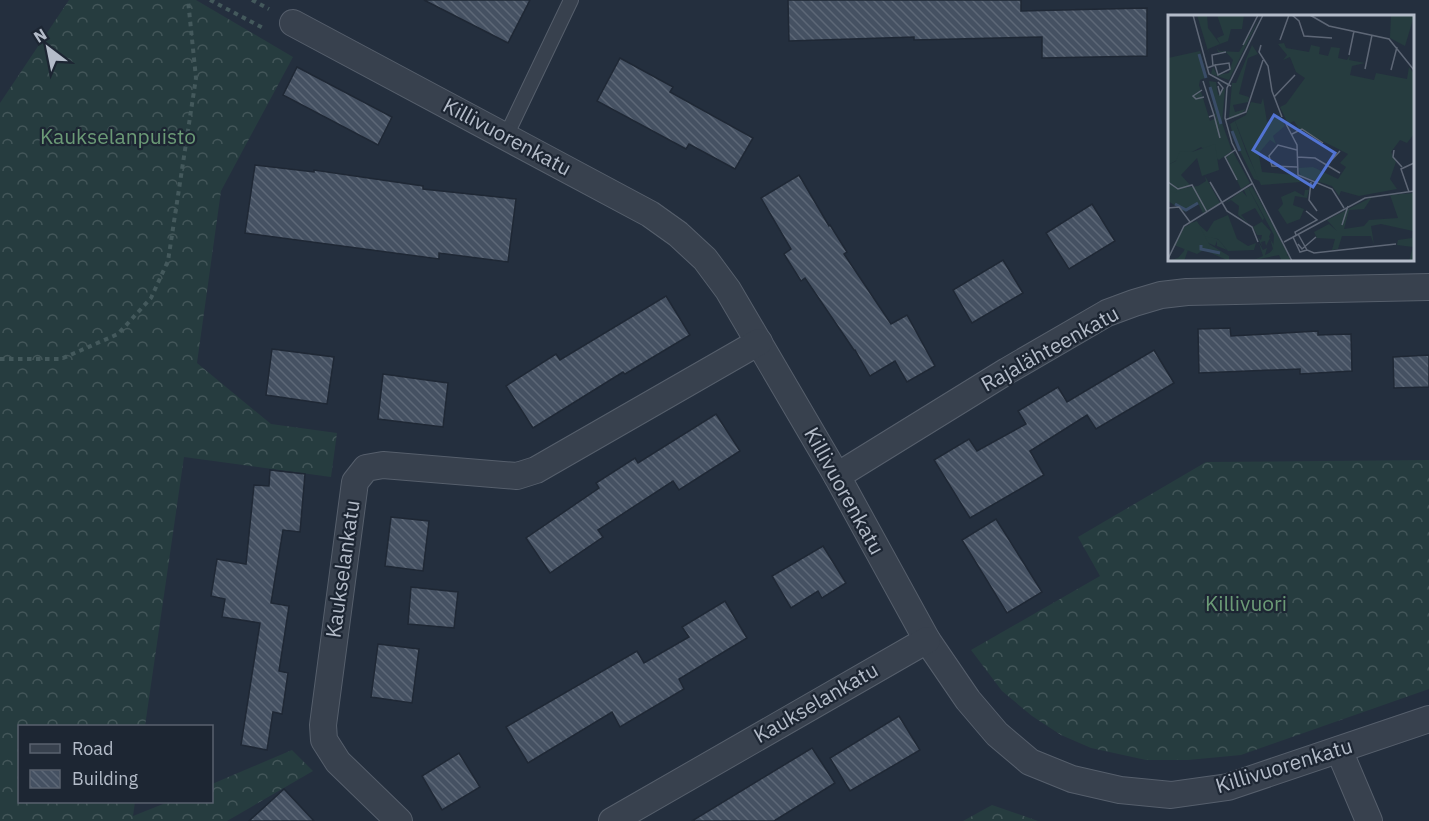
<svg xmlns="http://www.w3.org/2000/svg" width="1429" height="821" font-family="'IBM Plex Sans',sans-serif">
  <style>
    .forest { fill: url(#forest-crowns) }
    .building { fill: url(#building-back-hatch); stroke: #1f2835; stroke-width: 1.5 }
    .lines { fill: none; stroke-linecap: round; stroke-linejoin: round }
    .service-casing { stroke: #565f6c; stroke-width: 16 }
    .minor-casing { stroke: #565f6c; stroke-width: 28 }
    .path { stroke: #44595c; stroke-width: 4; stroke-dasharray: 4.5 4.5; stroke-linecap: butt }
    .service { stroke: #38414e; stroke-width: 14 }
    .minor { stroke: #38414e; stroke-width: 26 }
    .labels { text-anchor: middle; stroke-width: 4.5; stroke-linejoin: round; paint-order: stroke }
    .park-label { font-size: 21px; fill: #6b9a76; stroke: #1d2633 }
    .street-label { font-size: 21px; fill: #b4bcc9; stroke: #1d2633 }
    .inset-river { fill: none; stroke: #394c67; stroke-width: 3 }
    .inset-road { fill: none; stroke: #5e6776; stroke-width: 1.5 }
    .view { fill: #5274d3; fill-opacity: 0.15; stroke: #5274d3; stroke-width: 3 }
    .inset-edge { fill: none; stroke: #b4bcc9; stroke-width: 3 }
  </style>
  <defs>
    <pattern id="forest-crowns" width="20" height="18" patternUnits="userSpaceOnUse" patternTransform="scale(1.5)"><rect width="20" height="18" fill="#263c3f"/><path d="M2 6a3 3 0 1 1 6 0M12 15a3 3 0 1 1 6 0" fill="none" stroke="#435659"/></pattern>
    <pattern id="building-back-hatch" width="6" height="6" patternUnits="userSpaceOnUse" patternTransform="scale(1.5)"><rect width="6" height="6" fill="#455162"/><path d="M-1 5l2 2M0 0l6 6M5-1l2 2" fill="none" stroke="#5d6877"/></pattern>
  </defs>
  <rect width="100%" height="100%" fill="#242f3e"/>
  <!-- forest -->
  <g class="forest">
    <path d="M 69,0 L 196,0 L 293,57 L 221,191 L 197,363 L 271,424 L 337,433 L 331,477 L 184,457 L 145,726 L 20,726 L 20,802 L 135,802 L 133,816 L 168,802 L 212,802 L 212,784 L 292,750 L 313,771 L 227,821 L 0,821 L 0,103 Z"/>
    <path d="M 1429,460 L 1429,689 L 1241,755 L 1188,760 L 1146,760 L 1091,748 L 1061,735 L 1032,716 L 1002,691 L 971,650 L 1100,576 L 1078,537 L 1206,462 Z"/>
    <path d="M 992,805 L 1038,821 L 963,821 Z"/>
  </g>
  <!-- building -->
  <g class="building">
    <path d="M 424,0 L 530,0 L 508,43 Z"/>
    <path d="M 788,0 L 1021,0 L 1021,11 L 1147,8 L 1147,56 L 1042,58 L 1042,37 L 914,40 L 914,37 L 789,41 Z"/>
    <path d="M 620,58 L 673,87 L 670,92 L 753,138 L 735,169 L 689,144 L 686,149 L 597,101 Z"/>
    <path d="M 297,67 L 392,117 L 378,145 L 283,95 Z"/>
    <path d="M 255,165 L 314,172 L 314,170 L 423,186 L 423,189 L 516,199 L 508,262 L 439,253 L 439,259 L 245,233 Z"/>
    <path d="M 799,175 L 829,226 L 830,225 L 847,252 L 844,254 L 891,324 L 907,315 L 935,366 L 907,382 L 895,361 L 870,376 L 855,350 L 854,350 L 805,278 L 801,281 L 784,254 L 791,249 L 761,198 Z"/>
    <path d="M 1092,204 L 1115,241 L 1069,269 L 1046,233 Z"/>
    <path d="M 1003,260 L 1023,293 L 972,323 L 953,290 Z"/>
    <path d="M 666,296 L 690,335 L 625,374 L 623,372 L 533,428 L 506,386 L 556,354 L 560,360 Z"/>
    <path d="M 1230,328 L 1231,336 L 1318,331 L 1318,335 L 1351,334 L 1352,371 L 1300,374 L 1300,369 L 1199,373 L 1198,329 Z"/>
    <path d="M 272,349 L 334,357 L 327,404 L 266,395 Z"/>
    <path d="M 1154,350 L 1174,383 L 1096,429 L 1087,415 L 1030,451 L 1044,475 L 970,518 L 934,460 L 969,439 L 977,451 L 1026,424 L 1018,411 L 1058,387 L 1067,402 Z"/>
    <path d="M 1429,355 L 1429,387 L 1394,388 L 1393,357 Z"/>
    <path d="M 383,374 L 448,383 L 443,427 L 378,419 Z"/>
    <path d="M 716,414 L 740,451 L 679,490 L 673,481 L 598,530 L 603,537 L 550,573 L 526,538 L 599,488 L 596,483 L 635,458 L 638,463 Z"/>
    <path d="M 270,470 L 305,474 L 300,532 L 283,530 L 271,603 L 289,606 L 279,671 L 288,673 L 282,714 L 273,712 L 267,750 L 241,745 L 260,623 L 222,617 L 225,599 L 211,596 L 217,559 L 246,564 L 254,485 L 269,486 Z"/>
    <path d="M 391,517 L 429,521 L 423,571 L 385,566 Z"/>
    <path d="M 996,519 L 1042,592 L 1007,613 L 962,540 Z"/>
    <path d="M 823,546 L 846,583 L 822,598 L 818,591 L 791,608 L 772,576 Z"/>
    <path d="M 411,587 L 458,592 L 454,628 L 408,624 Z"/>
    <path d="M 725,601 L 747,638 L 679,679 L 684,689 L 620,727 L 612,712 L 528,763 L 506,727 L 637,651 L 644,663 L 689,637 L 682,627 Z"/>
    <path d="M 378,644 L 419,649 L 412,703 L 371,697 Z"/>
    <path d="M 899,716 L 920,750 L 850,791 L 830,758 Z"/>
    <path d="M 812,748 L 835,783 L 774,821 L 692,821 Z"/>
    <path d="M 459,753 L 480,787 L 442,810 L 422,776 Z"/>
    <path d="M 284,789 L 314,821 L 249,821 Z"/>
  </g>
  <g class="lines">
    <defs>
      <path id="service" d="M 506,136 L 571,0"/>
      <g id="minor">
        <path d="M 293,23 L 650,214 L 678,234 L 705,259 L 728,290 L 837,476 L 927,640 L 968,700 L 997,734 L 1030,762 L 1072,779 L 1120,790 L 1171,795 L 1228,787 L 1429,719"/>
        <path d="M 837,476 L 1007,371 L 1107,313 L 1134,303 L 1161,295 L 1187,292 L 1429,287"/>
        <path d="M 1339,750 L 1369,821"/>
        <path d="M 399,821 L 338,762 L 324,740 L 323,725 L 355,482 L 366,468 L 383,465 L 517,476 L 536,470 L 759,342"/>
        <path d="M 612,821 L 927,640"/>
      </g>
    </defs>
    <!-- service casing -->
    <use href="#service" class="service-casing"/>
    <!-- minor casing -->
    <use href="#minor" class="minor-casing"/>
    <!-- path -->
    <g class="path">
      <path d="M 210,0 L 265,29"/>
      <path d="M 252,0 L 269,9"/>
      <path d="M 0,359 L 61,359 L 118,334 L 151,298 L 168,261 L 196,78 L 188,0"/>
    </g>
    <!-- service -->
    <use href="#service" class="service"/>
    <!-- minor -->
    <use href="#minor" class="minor"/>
  </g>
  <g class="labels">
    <!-- park labels -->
    <g class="park-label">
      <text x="118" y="144">Kaukselanpuisto</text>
      <text x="1246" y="611">Killivuori</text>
    </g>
    <!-- street labels -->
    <g class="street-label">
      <text transform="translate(507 137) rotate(28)" y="7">Killivuorenkatu</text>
      <text transform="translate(1050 349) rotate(-29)" y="7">Rajalähteenkatu</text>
      <text transform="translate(844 491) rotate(61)" y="7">Killivuorenkatu</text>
      <text transform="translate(343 569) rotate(-82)" y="7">Kaukselankatu</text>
      <text transform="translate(816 703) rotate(-30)" y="7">Kaukselankatu</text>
      <text transform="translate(1284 766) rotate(-17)" y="7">Killivuorenkatu</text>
    </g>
  </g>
  <!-- overview -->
  <g transform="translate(1168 15)">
    <rect width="246" height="246" fill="#242f3e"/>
    <path d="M 91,4 L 61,65 L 43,59 L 45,52 L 49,60 L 61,58 L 65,45 L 58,37 L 50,37 L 49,33 L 51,36 L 71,37 ZM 32,36 L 39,62 L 32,65 L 31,70 L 42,106 L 48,103 L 41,66 L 48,67 L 50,80 L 57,73 L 54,108 L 64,136 L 51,145 L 33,132 L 0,150 L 0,43 ZM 67,106 L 79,139 L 92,166 L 86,164 L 66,124 L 62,109 ZM 65,137 L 82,168 L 73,174 L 58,142 ZM 37,161 L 52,188 L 35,198 L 30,188 L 17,197 L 0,186 L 0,175 L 30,171 L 38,166 ZM 84,171 L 120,239 L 113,239 L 117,245 L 121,240 L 122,246 L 114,246 L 111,238 L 101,239 L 105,234 L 102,223 L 98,231 L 97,226 L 93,227 L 94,232 L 90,222 L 93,225 L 94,220 L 89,220 L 85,212 L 95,206 L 87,193 L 73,200 L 81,209 L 70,200 L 71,191 L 63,185 L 56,189 L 74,176 L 79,182 L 76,175 ZM 84,172 L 111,225 L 110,237 L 101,222 L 103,217 L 94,207 L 96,203 L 81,174 ZM 27,207 L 39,220 L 51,225 L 59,235 L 49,231 L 49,226 L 47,231 L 36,226 L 61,241 L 61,246 L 32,233 L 20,235 L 16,246 L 0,246 L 10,243 L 16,236 L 22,208 Z" fill="#263c3f" fill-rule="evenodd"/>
    <path d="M 49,0 L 76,0 L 74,14 L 63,14 L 60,26 L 52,29 L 49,23 L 56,20 ZM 116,28 L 118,33 L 141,37 L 143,30 L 152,32 L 151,39 L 160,41 L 163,32 L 172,33 L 170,43 L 179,45 L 182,40 L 181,45 L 197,48 L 184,51 L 182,60 L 206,65 L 208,58 L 239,64 L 241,52 L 246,59 L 246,119 L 239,128 L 232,125 L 223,137 L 228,147 L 222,164 L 229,174 L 191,181 L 173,176 L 171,181 L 164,171 L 133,161 L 130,153 L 145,152 L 170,164 L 178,152 L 172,148 L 180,139 L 131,114 L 126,106 L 120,109 L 112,92 L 118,89 L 137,63 L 128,57 L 122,42 L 115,45 L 119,40 L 110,29 ZM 95,83 L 99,107 L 112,101 L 117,111 L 105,121 L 108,129 L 102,125 L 91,138 L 99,141 L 91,141 L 94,157 L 127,160 L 133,167 L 93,170 L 88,159 L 67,106 L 78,100 L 83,87 L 93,89 ZM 47,129 L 51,155 L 34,161 L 29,143 L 13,160 L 22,170 L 7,178 L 1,176 L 0,150 L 8,146 L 12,136 L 24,137 ZM 137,175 L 141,175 L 139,183 L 127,181 L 125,190 L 136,194 L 132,204 L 119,209 L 110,195 L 115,189 L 113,182 L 127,176 L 136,181 ZM 60,200 L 69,224 L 80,231 L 88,228 L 86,235 L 60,236 L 50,224 L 30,220 L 27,206 L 39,217 L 46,206 Z" fill="#263c3f"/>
    <path d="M 29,0 L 39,0 L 40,13 L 52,29 L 40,34 L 41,39 ZM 223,0 L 246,1 L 237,31 L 222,23 ZM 84,30 L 90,39 L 80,43 L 71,79 L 81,82 L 80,87 L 65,90 L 67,97 L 78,94 L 70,102 L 61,103 L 64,68 L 68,68 ZM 84,172 L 101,203 L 122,246 L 114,246 L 111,240 L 86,245 L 95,241 L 91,228 L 95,235 L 99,233 L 97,240 L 105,236 L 106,220 L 81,174 ZM 246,178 L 246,246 L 241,246 L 245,232 L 229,230 L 230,225 L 244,223 L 245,216 L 213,209 L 203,211 L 206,230 L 203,221 L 174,221 L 170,234 L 164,235 L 167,224 L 149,223 L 146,217 L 161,209 L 169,216 L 159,205 L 204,182 L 196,194 L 181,195 L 176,214 L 196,211 L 201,205 L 230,203 L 222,180 ZM 29,206 L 42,231 L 29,239 L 6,230 L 16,212 Z" fill="#263c3f"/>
    <path class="inset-river" d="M 31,39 L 38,63M 42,72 L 53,109M 64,116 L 72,136M 7,189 L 18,195 L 30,188M 33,230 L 33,234 L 52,238"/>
    <path class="inset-road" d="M 25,0 L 41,59 L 63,71M 95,0 L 59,73 L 57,103 L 64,128 L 124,246M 124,0 L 131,6 L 136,21 L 164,23M 142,0 L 161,11 L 221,24 L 246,55M 112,25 L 121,0M 75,30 L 90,0M 93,30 L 91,37 L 100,51 L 104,76 L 114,102M 181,40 L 186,16M 45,51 L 44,40 L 58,37M 39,53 L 47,50 L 50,60 L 62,54 L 61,48 L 47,50M 197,54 L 204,20M 223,55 L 229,32M 35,66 L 46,100 L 41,102M 50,71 L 52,79 L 55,73 L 50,67M 34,75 L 25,81 L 28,84 L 36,82M 106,82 L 127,60M 46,100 L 52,123M 57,105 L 78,97 L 95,45M 118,109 L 129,130 L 130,160 L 164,174 L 176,193M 124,119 L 134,114 L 155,128M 67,135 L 57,142 L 69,165M 129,135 L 110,130 L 101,141 L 104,151 L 129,152M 226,135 L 225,142 L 234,152M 129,142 L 147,143 L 172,158M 159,150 L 172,136M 0,167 L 10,174 L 24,170 L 39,197M 42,167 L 59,196 L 84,212 L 90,227M 143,167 L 141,185 L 149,196M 241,177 L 233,154 L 246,148M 0,193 L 11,192 L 22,207M 174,210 L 180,191M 130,219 L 139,235 L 146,238 L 228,229M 128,220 L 127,217 L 149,205 L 138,196M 125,222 L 132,237 L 139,235M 116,227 L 197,183 L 246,176M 130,229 L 134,234 L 148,222M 0,244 L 16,211 L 85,168"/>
    <path class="view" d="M 106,100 L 167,138 L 145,172 L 85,135 Z"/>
    <rect width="246" height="246" class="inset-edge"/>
  </g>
  <!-- legend -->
  <rect x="18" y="725" width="195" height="78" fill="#1d2633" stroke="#59626f" stroke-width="1.5"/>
  <rect x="30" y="744" width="30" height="9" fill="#38414e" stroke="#59626f" stroke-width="1.5"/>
  <text x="72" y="755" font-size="18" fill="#b4bcc9">Road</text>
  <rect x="30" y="770" width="30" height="18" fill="url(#building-back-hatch)" stroke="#59626f" stroke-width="1.5"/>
  <text x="72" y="785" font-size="18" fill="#b4bcc9">Building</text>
  <!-- north arrow -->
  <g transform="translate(48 48) rotate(328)" stroke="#1d2633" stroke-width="4.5" paint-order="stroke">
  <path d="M0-4.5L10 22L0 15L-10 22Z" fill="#b4bcc9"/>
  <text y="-9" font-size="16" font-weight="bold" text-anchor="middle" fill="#b4bcc9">N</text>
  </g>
</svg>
